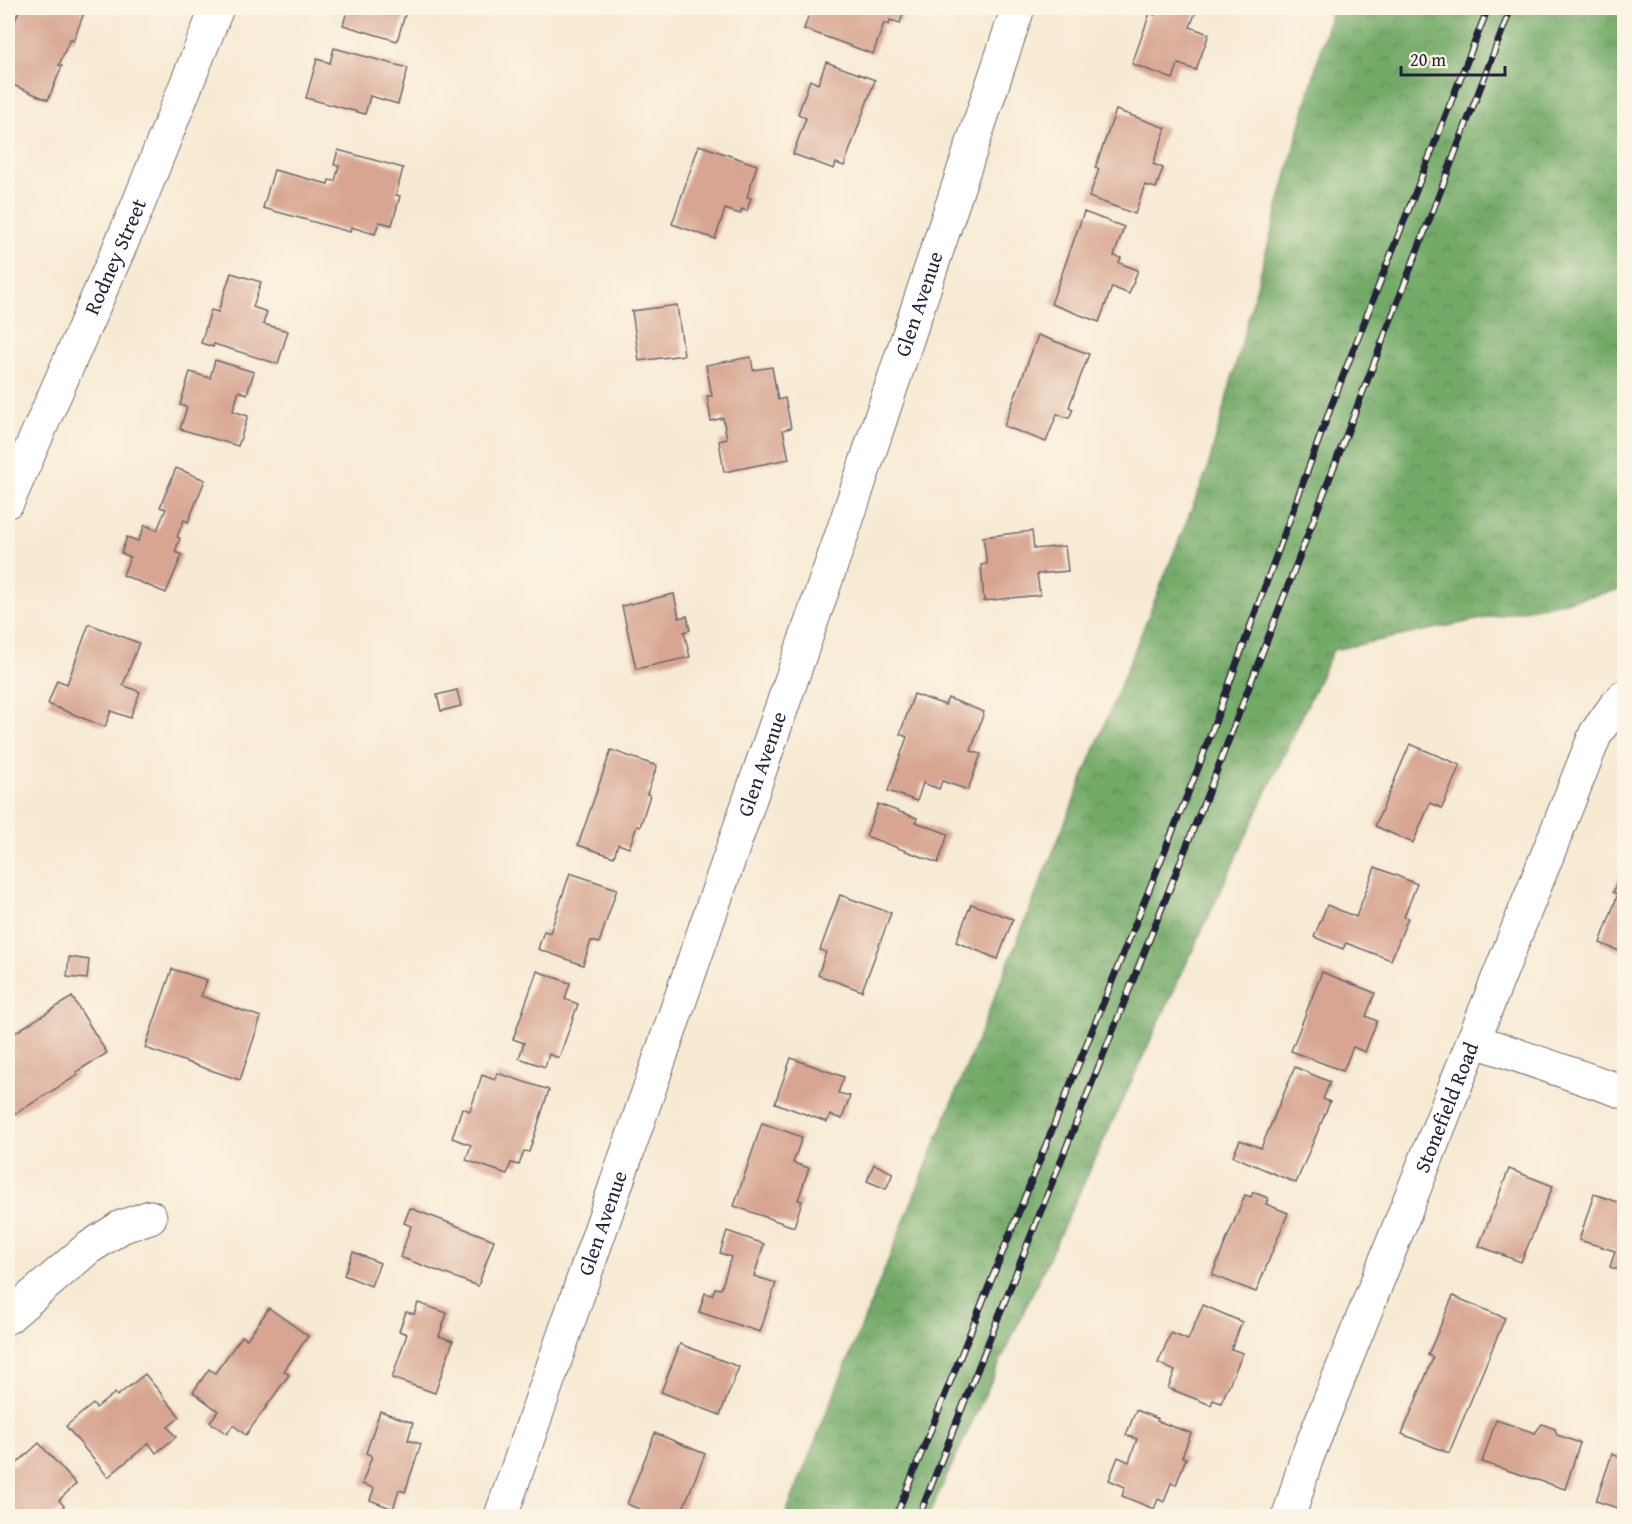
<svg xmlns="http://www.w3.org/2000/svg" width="1632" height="1524" font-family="'Gentium Book Plus',serif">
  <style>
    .forest { fill: url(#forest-crowns); stroke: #4a6652; stroke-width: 1.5 }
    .building { fill: #d7a591 }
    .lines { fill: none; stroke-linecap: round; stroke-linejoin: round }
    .minor-casing { stroke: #6d6870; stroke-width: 35 }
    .minor { stroke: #fff; stroke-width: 33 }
    .rail-casing { stroke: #22223b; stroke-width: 7 }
    .rail { stroke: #fcf5e5; stroke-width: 4.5; stroke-dasharray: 14; stroke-linecap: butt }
    .labels { text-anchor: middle; stroke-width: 5; stroke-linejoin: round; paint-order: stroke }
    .street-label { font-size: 21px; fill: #22223b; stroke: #fcf5e5 }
  </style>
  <defs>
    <pattern id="forest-crowns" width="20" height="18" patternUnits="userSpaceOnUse" patternTransform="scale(1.5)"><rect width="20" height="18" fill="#73aa68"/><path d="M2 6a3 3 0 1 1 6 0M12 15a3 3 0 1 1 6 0" fill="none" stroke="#5e8a57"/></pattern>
  </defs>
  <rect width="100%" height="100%" fill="#fcf5e5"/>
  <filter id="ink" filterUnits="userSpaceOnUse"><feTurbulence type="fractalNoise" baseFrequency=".0167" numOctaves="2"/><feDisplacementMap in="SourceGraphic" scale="12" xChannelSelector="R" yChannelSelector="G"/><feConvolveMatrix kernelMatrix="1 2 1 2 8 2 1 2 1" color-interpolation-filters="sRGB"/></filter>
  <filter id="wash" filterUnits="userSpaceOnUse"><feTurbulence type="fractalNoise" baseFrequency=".008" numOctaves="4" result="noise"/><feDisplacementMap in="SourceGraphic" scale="24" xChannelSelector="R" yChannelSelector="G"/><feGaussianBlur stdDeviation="1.35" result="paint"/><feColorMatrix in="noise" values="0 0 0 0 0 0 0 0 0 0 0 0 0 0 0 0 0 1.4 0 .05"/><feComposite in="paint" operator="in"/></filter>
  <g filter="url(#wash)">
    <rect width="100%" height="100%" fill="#f7ead3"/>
    <!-- forest -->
    <path class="forest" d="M 1332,8 L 1624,8 L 1624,589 L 1333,650 L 928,1516 L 785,1516 L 1207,471 Z"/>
    <g id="blocks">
      <!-- building -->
      <g class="building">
        <path d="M 20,8 L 86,8 L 73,41 L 70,39 L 59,65 L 62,66 L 48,100 L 8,83 L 8,38 Z"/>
        <path d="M 348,8 L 407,8 L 397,41 L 343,25 Z"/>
        <path d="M 802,8 L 905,8 L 900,23 L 890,20 L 889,25 L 884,23 L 873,54 L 804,29 L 810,11 Z"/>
        <path d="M 1158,8 L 1197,9 L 1190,27 L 1209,34 L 1196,70 L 1178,64 L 1173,79 L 1132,64 L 1150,13 L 1155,15 Z"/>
        <path d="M 334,48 L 408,68 L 398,104 L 370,96 L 365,114 L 306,98 L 317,59 L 330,63 Z"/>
        <path d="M 826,62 L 875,80 L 844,166 L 836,163 L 834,169 L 793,154 L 806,118 L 798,114 L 810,80 L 818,84 Z"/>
        <path d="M 1116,110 L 1166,128 L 1153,164 L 1163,168 L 1156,188 L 1145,185 L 1135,214 L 1089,197 L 1099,169 L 1095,168 Z"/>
        <path d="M 699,145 L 757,165 L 747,197 L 751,198 L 747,211 L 742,209 L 740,214 L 725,209 L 715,239 L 672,224 Z"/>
        <path d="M 338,150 L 403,168 L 396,195 L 400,196 L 392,225 L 379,222 L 375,234 L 351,227 L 350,232 L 263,208 L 274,170 L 328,184 L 329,180 L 335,181 L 339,166 L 334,165 Z"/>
        <path d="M 1084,212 L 1124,227 L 1114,256 L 1121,258 L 1119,263 L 1138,270 L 1129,294 L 1112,287 L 1099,322 L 1051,304 Z"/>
        <path d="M 231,273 L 261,282 L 253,307 L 267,312 L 263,324 L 288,331 L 278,364 L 214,344 L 213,347 L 201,343 L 211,310 L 218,312 Z"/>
        <path d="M 677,305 L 684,355 L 639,361 L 632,311 Z"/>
        <path d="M 1038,335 L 1089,354 L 1069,407 L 1073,409 L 1069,418 L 1057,414 L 1046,442 L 1004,426 Z"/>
        <path d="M 751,357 L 753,370 L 772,367 L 778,400 L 785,398 L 791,428 L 783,430 L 789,459 L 724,472 L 719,441 L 727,439 L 723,418 L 711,421 L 707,396 L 712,396 L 706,365 Z"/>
        <path d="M 215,360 L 254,372 L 247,394 L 239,391 L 233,411 L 248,416 L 238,446 L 180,429 L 187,407 L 180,405 L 190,372 L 210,378 Z"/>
        <path d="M 176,468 L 205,480 L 188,522 L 184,520 L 177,537 L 180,538 L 175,552 L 182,555 L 166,593 L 123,575 L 130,557 L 121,553 L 127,537 L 138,541 L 145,525 L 157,530 L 166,509 L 160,507 Z"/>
        <path d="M 1032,531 L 1034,549 L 1065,546 L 1068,571 L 1037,574 L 1040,595 L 984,601 L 981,565 L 987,564 L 983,537 Z"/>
        <path d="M 674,594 L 679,618 L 687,616 L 690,630 L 684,632 L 690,657 L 636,669 L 622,606 Z"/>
        <path d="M 89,624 L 139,643 L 123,685 L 140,692 L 130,718 L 111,711 L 105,727 L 48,704 L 57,680 L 67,684 Z"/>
        <path d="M 457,690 L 461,706 L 441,711 L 437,695 Z"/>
        <path d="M 914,694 L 945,705 L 948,698 L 984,712 L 971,751 L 981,754 L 968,790 L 942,781 L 939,789 L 923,783 L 917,801 L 888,791 L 907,737 L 900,734 Z"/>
        <path d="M 1410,744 L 1460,765 L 1442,808 L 1430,803 L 1413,843 L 1375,826 Z"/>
        <path d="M 611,750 L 657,766 L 647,794 L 650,795 L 640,827 L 637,826 L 629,848 L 618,844 L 614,857 L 578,845 Z"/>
        <path d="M 878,804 L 917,818 L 916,822 L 948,834 L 938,863 L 866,836 Z"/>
        <path d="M 1624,863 L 1624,953 L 1600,943 L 1618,894 L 1613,892 Z"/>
        <path d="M 1375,867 L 1417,884 L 1404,917 L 1408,918 L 1391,960 L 1346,943 L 1343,949 L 1314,937 L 1327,905 L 1356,917 Z"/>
        <path d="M 570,873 L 617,889 L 599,943 L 591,941 L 583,965 L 538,949 L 544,931 L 550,933 Z"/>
        <path d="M 840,895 L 891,913 L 862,991 L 818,975 L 826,952 L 820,950 Z"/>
        <path d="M 971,904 L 1013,919 L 998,959 L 956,942 Z"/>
        <path d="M 69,957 L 89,960 L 87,979 L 67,977 Z"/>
        <path d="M 172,969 L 207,980 L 201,996 L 261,1017 L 240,1080 L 145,1048 Z"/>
        <path d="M 537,971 L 570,983 L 565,999 L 578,1004 L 559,1058 L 549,1054 L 545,1067 L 519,1058 L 524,1043 L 513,1039 Z"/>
        <path d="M 1322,972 L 1375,993 L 1366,1016 L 1377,1021 L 1365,1052 L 1353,1047 L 1343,1071 L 1291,1051 Z"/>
        <path d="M 72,997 L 107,1053 L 76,1072 L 78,1075 L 15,1114 L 8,1102 L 8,1037 Z"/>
        <path d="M 791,1058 L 844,1077 L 838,1093 L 850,1096 L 842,1119 L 830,1115 L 827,1122 L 775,1103 Z"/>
        <path d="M 1295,1067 L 1330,1082 L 1323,1099 L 1330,1102 L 1296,1183 L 1233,1156 L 1240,1140 L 1261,1148 Z"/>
        <path d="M 497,1073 L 549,1090 L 529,1152 L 524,1151 L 519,1165 L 511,1163 L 507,1174 L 466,1160 L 471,1145 L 452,1138 L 462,1108 L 470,1111 L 482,1075 L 495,1080 Z"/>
        <path d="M 762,1123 L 802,1137 L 793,1163 L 809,1168 L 798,1200 L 802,1201 L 794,1227 L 734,1206 Z"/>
        <path d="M 874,1164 L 893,1173 L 886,1189 L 867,1181 Z"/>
        <path d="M 1509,1169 L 1553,1186 L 1521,1262 L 1479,1246 Z"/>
        <path d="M 1253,1192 L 1268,1198 L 1266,1204 L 1288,1213 L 1256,1292 L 1212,1275 L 1245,1195 L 1251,1197 Z"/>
        <path d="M 1594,1194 L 1624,1204 L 1624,1272 L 1610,1267 L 1615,1251 L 1579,1240 Z"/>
        <path d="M 410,1208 L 494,1240 L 478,1286 L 400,1257 L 411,1226 L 404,1223 Z"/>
        <path d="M 727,1231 L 764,1244 L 754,1276 L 776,1283 L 760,1332 L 699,1312 L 705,1293 L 712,1295 L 715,1288 L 721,1289 L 731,1257 L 720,1253 Z"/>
        <path d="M 353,1252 L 380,1263 L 371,1286 L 344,1275 Z"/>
        <path d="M 1453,1296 L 1505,1318 L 1449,1453 L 1402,1434 L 1433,1358 L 1428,1355 Z"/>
        <path d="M 418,1303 L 447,1313 L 439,1336 L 453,1341 L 435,1393 L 392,1378 L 407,1334 L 399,1331 L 406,1312 L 414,1314 Z"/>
        <path d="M 1203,1305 L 1242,1322 L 1231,1349 L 1243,1353 L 1221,1403 L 1213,1400 L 1211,1405 L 1168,1388 L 1175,1371 L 1158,1363 L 1171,1333 L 1188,1340 Z"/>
        <path d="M 269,1308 L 308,1336 L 284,1371 L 289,1375 L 246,1435 L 233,1425 L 227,1434 L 210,1422 L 218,1411 L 193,1392 L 209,1369 L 215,1373 L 242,1336 L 247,1339 Z"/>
        <path d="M 680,1344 L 739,1367 L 720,1415 L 661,1392 Z"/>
        <path d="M 145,1374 L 180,1417 L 168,1427 L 176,1437 L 156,1453 L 149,1443 L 108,1477 L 66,1426 L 93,1404 L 96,1408 L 115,1393 L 117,1396 Z"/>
        <path d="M 1136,1410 L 1158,1419 L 1157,1421 L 1191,1433 L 1182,1457 L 1186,1458 L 1176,1485 L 1171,1483 L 1164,1502 L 1158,1499 L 1154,1509 L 1122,1496 L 1125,1487 L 1109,1480 L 1118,1457 L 1129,1462 L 1137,1439 L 1126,1435 Z"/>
        <path d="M 380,1411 L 413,1423 L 408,1440 L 421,1444 L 405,1492 L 399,1490 L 393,1509 L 370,1500 L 374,1488 L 362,1484 L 372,1456 L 366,1453 Z"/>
        <path d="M 1496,1420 L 1535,1433 L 1542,1424 L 1555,1429 L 1557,1435 L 1580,1443 L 1565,1489 L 1482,1462 Z"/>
        <path d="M 655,1433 L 705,1454 L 680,1516 L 656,1516 L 627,1504 Z"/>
        <path d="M 39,1443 L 76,1484 L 59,1500 L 64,1506 L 52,1516 L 8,1516 L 8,1465 L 10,1462 L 14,1466 Z"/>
        <path d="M 1612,1454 L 1624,1459 L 1624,1510 L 1596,1501 Z"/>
      </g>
    </g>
  </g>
  <g filter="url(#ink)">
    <use href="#blocks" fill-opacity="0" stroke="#6d6870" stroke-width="1.5"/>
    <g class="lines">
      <defs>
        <g id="minor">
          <path id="s1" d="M 8,501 L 136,210 L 217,8"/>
          <path d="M 1473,1040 L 1624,1092"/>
          <path d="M 8,1317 L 87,1249 L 121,1227 L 150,1217"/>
          <path id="s2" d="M 501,1516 L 844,528 L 1018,8"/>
          <path id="s3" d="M 1289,1516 L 1306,1460 L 1596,733 L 1616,705 L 1624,697"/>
        </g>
      </defs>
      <!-- minor casing -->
      <use href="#minor" class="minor-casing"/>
      <!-- minor -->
      <use href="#minor" class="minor"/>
      <defs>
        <g id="rail">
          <path d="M 896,1516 L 1199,766 L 1332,404 L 1488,8"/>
          <path d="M 919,1516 L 1217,770 L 1511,8"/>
        </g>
      </defs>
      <!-- rail casing -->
      <use href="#rail" class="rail-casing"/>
      <!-- rail -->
      <use href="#rail" class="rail"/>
    </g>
  </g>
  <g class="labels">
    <!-- street labels -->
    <g class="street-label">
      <text dy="7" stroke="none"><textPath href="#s1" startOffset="267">Rodney Street</textPath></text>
      <text dy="7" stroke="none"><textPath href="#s2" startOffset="1282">Glen Avenue</textPath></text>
      <text dy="7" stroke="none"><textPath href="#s2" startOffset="796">Glen Avenue</textPath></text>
      <text dy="7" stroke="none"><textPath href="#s3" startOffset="438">Stonefield Road</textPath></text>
      <text dy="7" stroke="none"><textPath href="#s2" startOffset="310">Glen Avenue</textPath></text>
    </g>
  </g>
  <!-- margin -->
  <rect width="1632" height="1524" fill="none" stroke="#fcf5e5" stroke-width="30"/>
  <!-- scale -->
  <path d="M1401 66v9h104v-9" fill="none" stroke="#22223b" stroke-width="3"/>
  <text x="1410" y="66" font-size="18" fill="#22223b" stroke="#fcf5e5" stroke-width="4.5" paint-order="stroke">20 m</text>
</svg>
